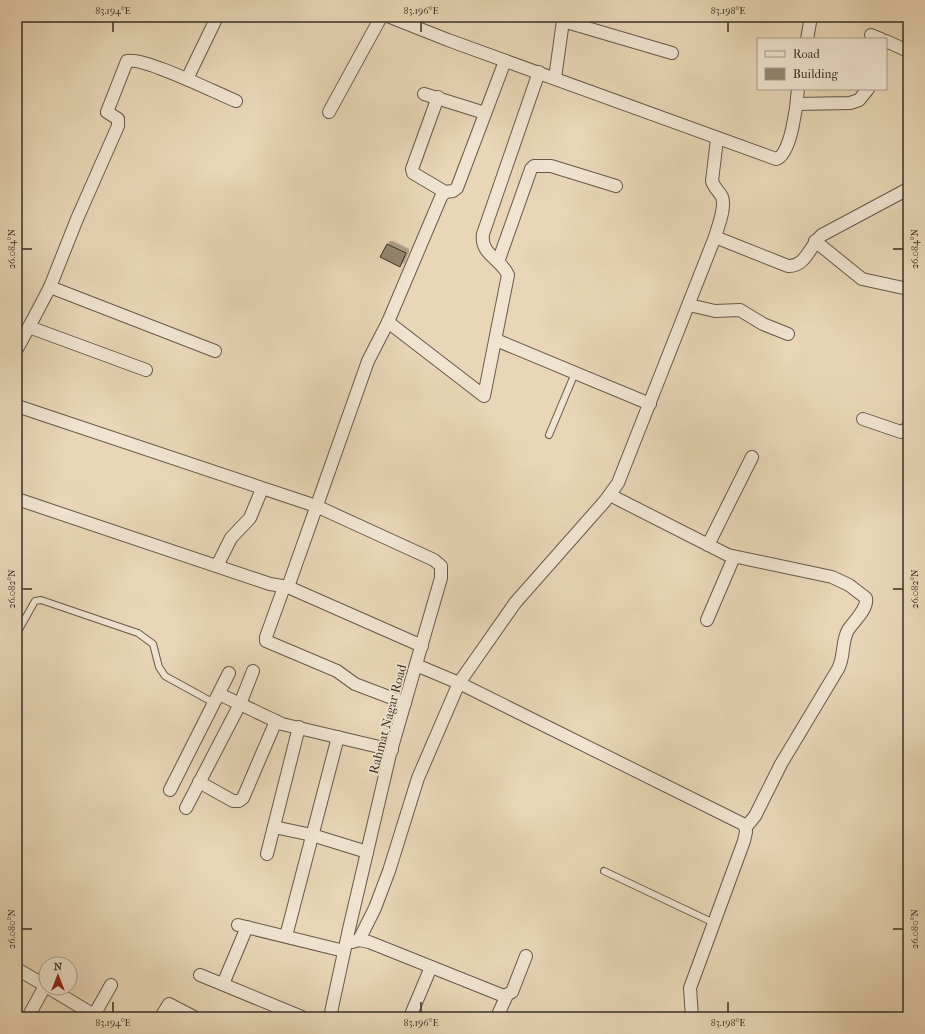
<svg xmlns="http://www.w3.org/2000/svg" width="925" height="1034" font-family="'IM FELL French Canon',serif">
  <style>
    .building { fill: #948670; stroke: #392f25; filter: url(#shadow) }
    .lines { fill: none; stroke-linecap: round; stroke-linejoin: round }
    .lane-casing { stroke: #655949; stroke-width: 8 }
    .street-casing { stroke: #655949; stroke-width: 14 }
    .lane { stroke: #f0e4d0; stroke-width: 6 }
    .street { stroke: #f0e4d0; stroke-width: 12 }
    .ticks { fill: none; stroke: #392f25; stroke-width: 1.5 }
    .labels { text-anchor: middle; stroke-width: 3.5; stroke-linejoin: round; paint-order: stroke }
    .street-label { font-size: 13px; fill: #392f25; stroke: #f0e4d0 }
    .neatline { fill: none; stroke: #392f25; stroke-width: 1.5 }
    .ticks-label { font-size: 10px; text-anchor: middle; fill: #392f25 }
  </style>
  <defs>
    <filter id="shadow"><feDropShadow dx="3.5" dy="-3.5" stdDeviation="0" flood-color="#0004"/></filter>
  </defs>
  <rect width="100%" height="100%" fill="#e8d6b6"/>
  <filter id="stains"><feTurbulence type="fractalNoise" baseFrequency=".005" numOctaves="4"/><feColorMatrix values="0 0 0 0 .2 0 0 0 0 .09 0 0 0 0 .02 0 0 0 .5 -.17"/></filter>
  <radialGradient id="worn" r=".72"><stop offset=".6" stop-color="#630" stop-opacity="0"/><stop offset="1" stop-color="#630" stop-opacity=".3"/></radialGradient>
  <!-- building -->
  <path class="building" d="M 387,244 L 406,253 L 400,267 L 380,257 Z"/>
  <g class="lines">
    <defs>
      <g id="lane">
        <path d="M 549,435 L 575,373"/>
        <path d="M 17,633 L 35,601 L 41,600 L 129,630 L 138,633 L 153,644 L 159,667 L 165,676 L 214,703"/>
        <path d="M 604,871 L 714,923"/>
      </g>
      <g id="street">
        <path d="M 390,17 L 448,40 L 776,159 C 791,156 797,104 798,89"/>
        <path d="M 871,35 L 881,39"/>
        <path d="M 807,39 L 811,17"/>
        <path d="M 886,41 L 908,51"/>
        <path d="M 555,78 L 563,21 L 672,53"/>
        <path d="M 187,79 L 217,17"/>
        <path d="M 424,94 L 485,113"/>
        <path d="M 438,97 L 412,169 L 413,173 L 445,192"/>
        <path d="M 797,104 L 850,103 L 859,100 L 868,89"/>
        <path d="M 329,112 L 381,17"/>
        <path d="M 717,139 L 712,181 C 714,188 719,191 722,197 C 726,208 718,226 715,237 L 788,266 C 806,267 810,245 822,235 L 908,189"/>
        <path d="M 815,241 L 862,279 L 908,289"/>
        <path d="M 498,262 L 531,169 L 534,166 L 551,166 L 616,186"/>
        <path d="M 50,287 L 215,351"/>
        <path d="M 689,305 L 715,311 L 740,310 L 763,324 L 788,334"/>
        <path d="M 388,322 L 484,396 L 508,275 C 501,258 480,255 483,234 L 539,72"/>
        <path d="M 29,327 L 50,287 L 77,219 L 118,126 L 118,119 L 107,112 L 127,61 C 143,56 218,94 236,101"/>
        <path d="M 496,340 L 650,404"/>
        <path d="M 17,349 L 29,327 L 146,370"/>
        <path d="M 17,406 L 316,506 L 434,560 L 441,566 L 441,578 L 390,754 L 349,929 L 330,1017"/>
        <path d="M 863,419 L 901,432 L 907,429 L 908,426"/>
        <path d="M 610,495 L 728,555 L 832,577 L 849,585 L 866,598 C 868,609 854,621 848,630 C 841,643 845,656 838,669 L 781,764 L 755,816 L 746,827"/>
        <path d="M 17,499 L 270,584 L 288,587 L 368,361 L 388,322 L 441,197 L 445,192 L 453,191 L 457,188 L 505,61"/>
        <path d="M 708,545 L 752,457"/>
        <path d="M 217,566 L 231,538 L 250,518 L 262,489"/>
        <path d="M 284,587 L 266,637 L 266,641 L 337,671 L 355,684 L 405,703"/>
        <path d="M 288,587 L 422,646"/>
        <path d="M 707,620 L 734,557"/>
        <path d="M 416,665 L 459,683 L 745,825 L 746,832 L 744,841 L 690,988 L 692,1017"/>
        <path d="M 219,694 L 282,724 L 392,750"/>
        <path d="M 199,782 L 233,801 L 239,801 L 243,798 L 276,721"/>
        <path d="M 170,790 L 229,673"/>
        <path d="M 186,808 L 240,704 L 253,671"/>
        <path d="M 274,827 L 312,835 L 367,852"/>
        <path d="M 267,854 L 299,727"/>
        <path d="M 238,925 L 344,951"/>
        <path d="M 286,936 L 338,737"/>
        <path d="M 359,940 L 375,908 L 389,871 L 418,778 L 459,683 L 515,603 L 605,501 L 618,483 L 715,237"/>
        <path d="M 352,942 L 359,940 L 369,942 L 504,996 L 512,992 L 526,956"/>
        <path d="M 17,969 L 46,986"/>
        <path d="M 200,975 L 302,1017"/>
        <path d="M 223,984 L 247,927"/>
        <path d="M 49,988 L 94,1015"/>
        <path d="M 28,1017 L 45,986"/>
        <path d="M 93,1017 L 111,985"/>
        <path d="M 161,1017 L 169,1004 L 194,1017"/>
        <path d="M 410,1017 L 431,967"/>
        <path d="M 497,1017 L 507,995"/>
      </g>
    </defs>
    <!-- lane casing -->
    <use href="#lane" class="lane-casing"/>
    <!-- street casing -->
    <use href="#street" class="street-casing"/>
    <!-- lane -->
    <use href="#lane" class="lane"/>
    <!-- street -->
    <use href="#street" class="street"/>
  </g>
  <!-- ticks -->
  <path class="ticks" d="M 113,22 L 113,32M 421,22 L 421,32M 728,22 L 728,32M 22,249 L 32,249M 893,249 L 903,249M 22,589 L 32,589M 893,589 L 903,589M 22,929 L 32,929M 893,929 L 903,929M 113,1002 L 113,1012M 421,1002 L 421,1012M 728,1002 L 728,1012"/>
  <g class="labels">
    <!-- street labels -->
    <g class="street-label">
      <text transform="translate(387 719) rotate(-75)" y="5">Rahmat Nagar Road</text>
    </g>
  </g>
  <!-- margin -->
  <rect width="925" height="1034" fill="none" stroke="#e8d6b6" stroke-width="44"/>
  <!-- legend -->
  <rect x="757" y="38" width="130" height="52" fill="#f0e4d0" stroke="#a79c8c"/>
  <rect x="765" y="51" width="20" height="6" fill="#f0e4d0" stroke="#a79c8c"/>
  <text x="793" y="58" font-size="12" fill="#392f25">Road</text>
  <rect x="765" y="68" width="20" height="12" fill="#948670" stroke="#a79c8c"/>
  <text x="793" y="78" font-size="12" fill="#392f25">Building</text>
  <!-- north arrow -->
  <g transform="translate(58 976)"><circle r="19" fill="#f0e4d0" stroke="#a79c8c"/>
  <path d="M0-3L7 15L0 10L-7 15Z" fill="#8f2418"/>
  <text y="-6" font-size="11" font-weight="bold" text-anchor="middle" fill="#392f25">N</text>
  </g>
  <rect x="22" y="22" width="881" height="990" class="neatline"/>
  <g class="ticks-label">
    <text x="113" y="14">83.194°E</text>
    <text x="421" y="14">83.196°E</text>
    <text x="728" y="14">83.198°E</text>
    <text transform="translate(11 249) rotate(-90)" y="4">26.084°N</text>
    <text transform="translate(914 249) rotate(-90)" y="4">26.084°N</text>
    <text transform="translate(11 589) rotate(-90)" y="4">26.082°N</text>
    <text transform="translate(914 589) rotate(-90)" y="4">26.082°N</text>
    <text transform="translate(11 929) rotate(-90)" y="4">26.080°N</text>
    <text transform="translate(914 929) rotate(-90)" y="4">26.080°N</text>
    <text x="113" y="1026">83.194°E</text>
    <text x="421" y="1026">83.196°E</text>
    <text x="728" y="1026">83.198°E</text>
  </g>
  <rect width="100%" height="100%" filter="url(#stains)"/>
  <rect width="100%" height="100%" fill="url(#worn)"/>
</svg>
